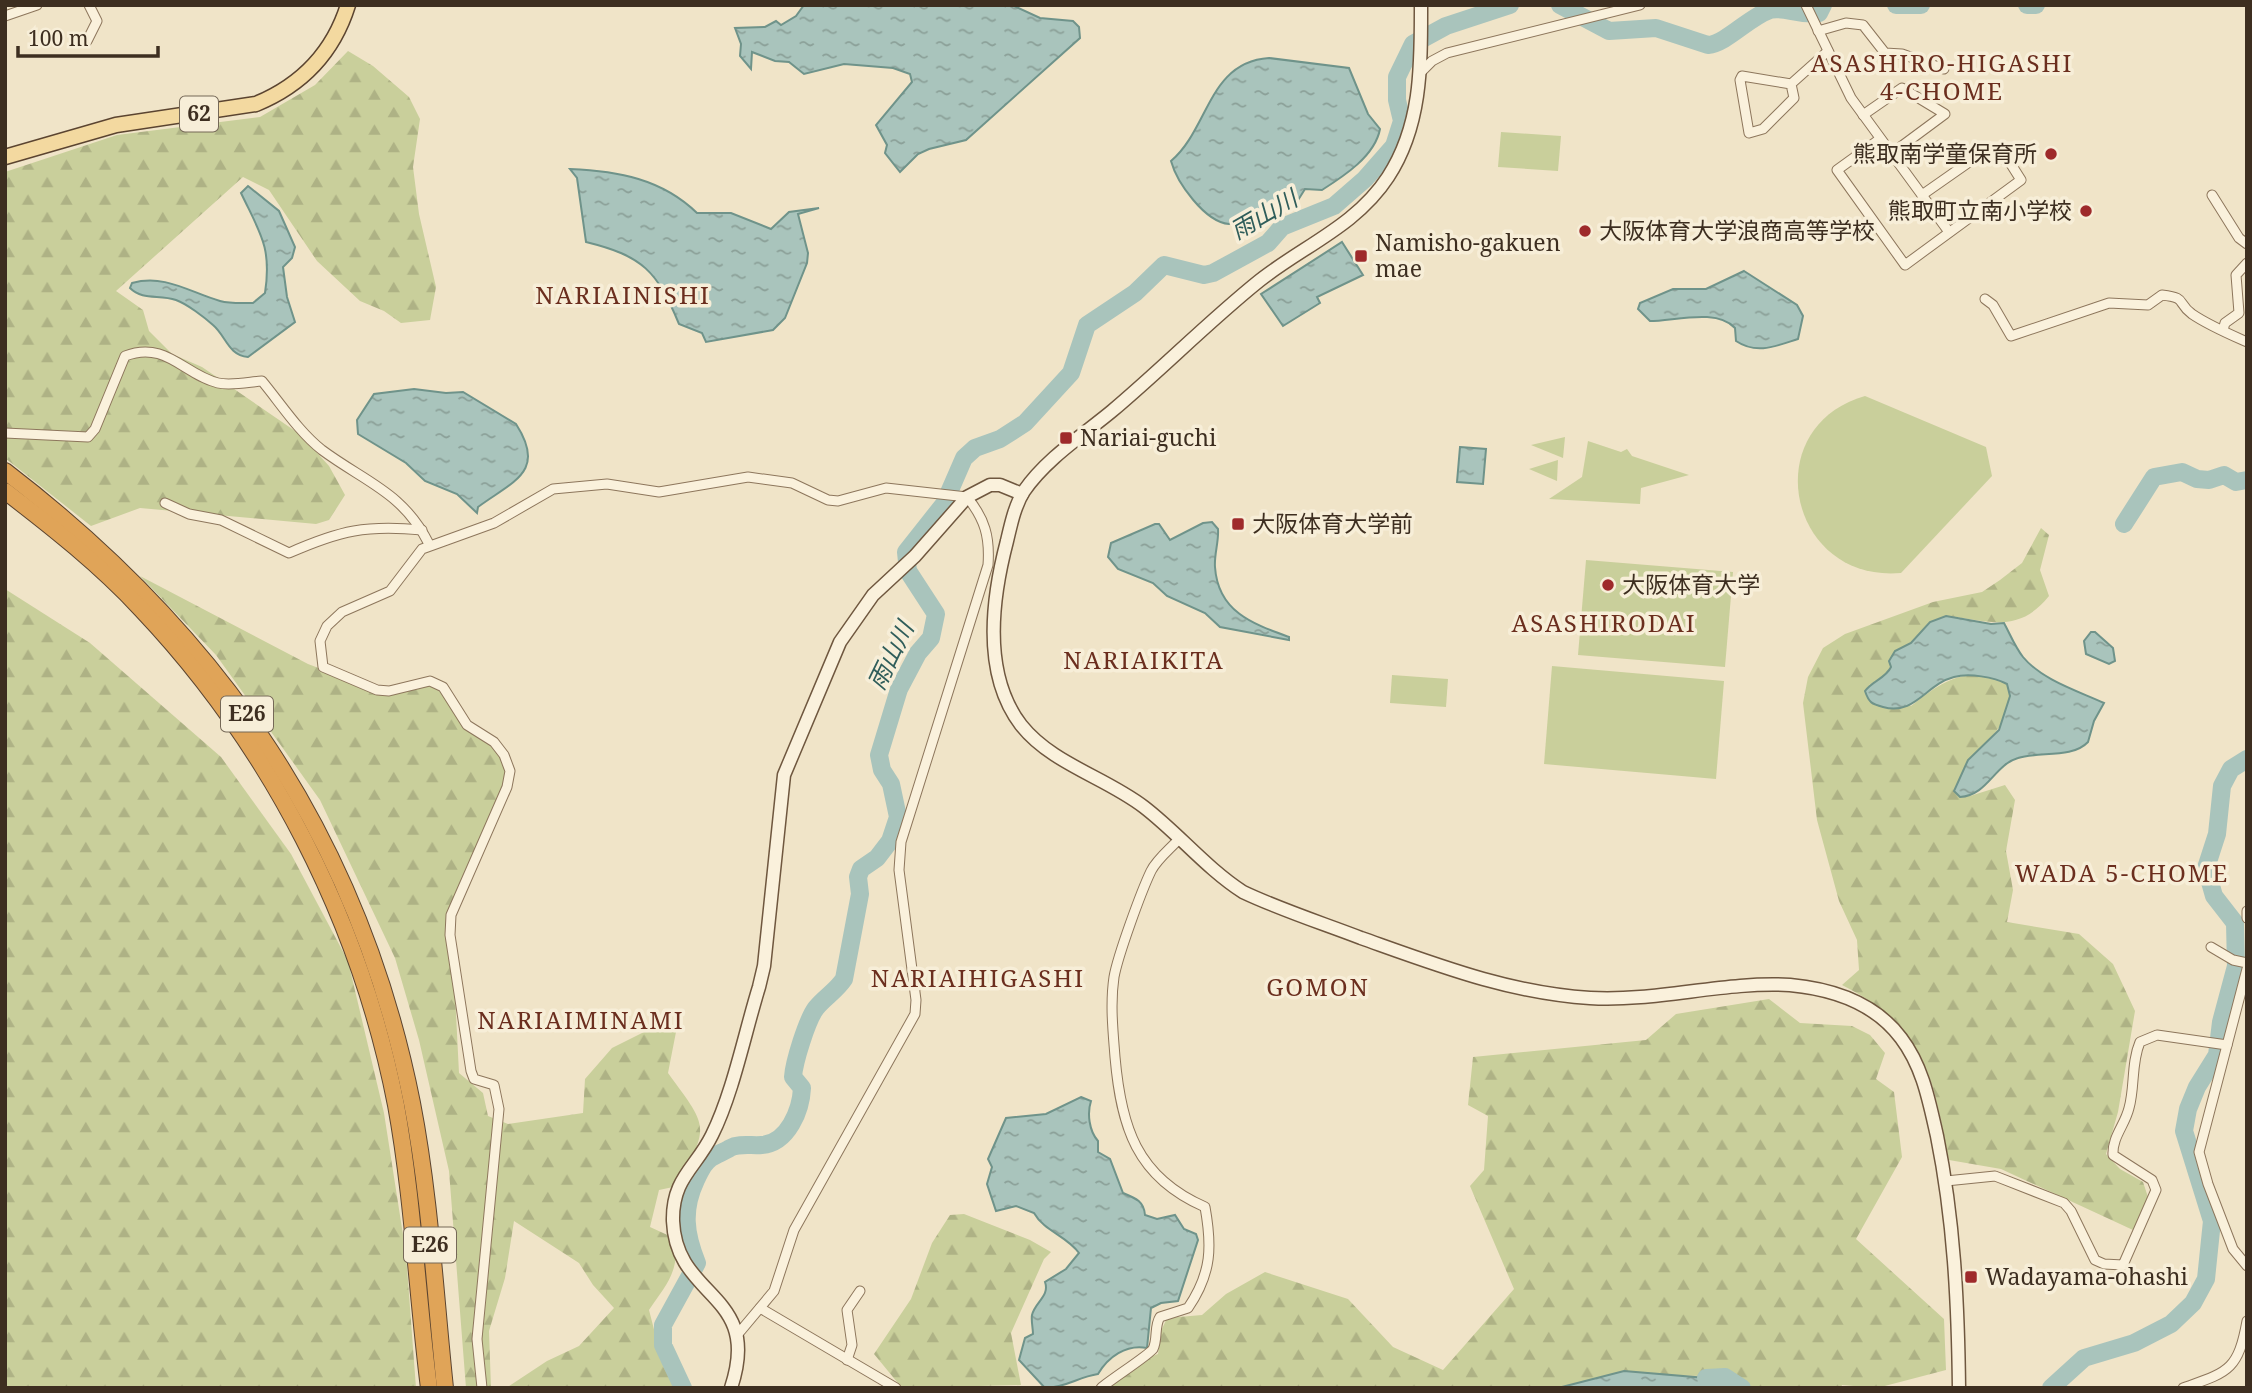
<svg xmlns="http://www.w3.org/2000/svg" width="2252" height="1393" font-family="'Noto Serif','Noto Sans JP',serif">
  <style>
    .forest { fill: url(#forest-firs) }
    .park { fill: #c9cf9b }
    .water { fill: url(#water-ripples); stroke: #6f938a; stroke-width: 2 }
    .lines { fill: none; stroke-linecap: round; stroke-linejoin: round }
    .river { stroke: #a9c4bc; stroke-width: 18 }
    .street-casing { stroke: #8d765c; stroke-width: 11 }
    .secondary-casing { stroke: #6f573f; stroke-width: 15 }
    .primary-casing { stroke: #5b4430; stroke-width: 17 }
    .highway-casing { stroke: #5b4430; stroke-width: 18 }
    .street { stroke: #faf1dc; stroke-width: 9 }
    .secondary { stroke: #faf1dc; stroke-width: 12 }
    .primary { stroke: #f3d9a0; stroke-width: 14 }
    .highway { stroke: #e0a458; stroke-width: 16 }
    .poi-dot { fill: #9e2a2b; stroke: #f7eed8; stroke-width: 2.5 }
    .labels { text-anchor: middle; stroke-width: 7; stroke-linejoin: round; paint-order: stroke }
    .shield { fill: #f7eed8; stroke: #756857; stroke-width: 2 }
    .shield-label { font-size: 21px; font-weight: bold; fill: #3d2e20 }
    .poi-label { font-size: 23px; fill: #3d2e20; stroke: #f7eed8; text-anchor: start }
    .neighbourhood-label { font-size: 24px; letter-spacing: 2px; fill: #6b2e1e; stroke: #f7eed8 }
    .water-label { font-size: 24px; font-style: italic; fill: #2f5d5a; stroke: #f7eed8 }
  </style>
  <defs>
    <pattern id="forest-firs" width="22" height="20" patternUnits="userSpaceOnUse" patternTransform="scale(1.75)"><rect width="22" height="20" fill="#c9cf9b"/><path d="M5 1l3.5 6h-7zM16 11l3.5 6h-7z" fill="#aeb285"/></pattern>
    <pattern id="water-ripples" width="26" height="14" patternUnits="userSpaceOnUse" patternTransform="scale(1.75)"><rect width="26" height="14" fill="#a9c4bc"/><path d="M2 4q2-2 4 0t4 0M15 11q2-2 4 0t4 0" fill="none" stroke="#8ba098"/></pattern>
  </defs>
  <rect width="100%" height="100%" fill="#f0e4c8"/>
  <!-- forest -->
  <g class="forest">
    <path d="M 348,51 L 373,66 L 409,97 L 420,119 L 413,167 L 419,214 L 436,287 L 430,320 L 401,323 L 384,311 L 360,301 L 317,261 L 269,190 L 243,177 L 116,291 L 143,310 L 149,331 L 172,354 L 202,367 L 301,435 L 329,466 L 345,495 L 329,520 L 316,524 L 140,508 L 91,526 L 5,458 L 5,172 L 117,135 L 260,117 L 315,85 Z"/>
    <path d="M 2041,528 L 2049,535 L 2040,570 L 2049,596 C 2018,635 1987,620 1946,616 L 1911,643 L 1895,651 L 1888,673 L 1869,685 L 1911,706 C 1941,682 1968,663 2007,684 C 2020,712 1987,744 1968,760 L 1970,796 L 2005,785 L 2015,800 L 2006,851 L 2013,890 L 2007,922 L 2079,934 L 2113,964 L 2135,1011 L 2118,1112 L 2106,1154 L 2120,1169 L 2143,1182 L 2148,1197 L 2133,1230 L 2001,1169 L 1949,1160 C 1932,1074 1926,1028 1842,985 L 1859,970 L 1857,940 L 1839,901 L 1817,820 L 1803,703 L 1808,677 L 1823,648 L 1845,634 L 1933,602 L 1982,592 L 2000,580 L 2022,563 Z"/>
    <path d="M 140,576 L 308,664 L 377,690 L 430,681 L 443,687 L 467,725 L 494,742 L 510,771 L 451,915 L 459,1073 L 483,1093 L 488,1116 L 508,1124 L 583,1113 L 585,1079 L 612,1048 L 644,1032 L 676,1032 L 668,1073 C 709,1129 709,1124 678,1186 L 659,1190 L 650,1227 L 674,1238 C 681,1270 666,1285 649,1310 L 658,1345 L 674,1377 L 673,1388 L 506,1388 L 547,1361 L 579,1346 L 614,1308 L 593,1285 L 579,1263 L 514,1221 L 505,1278 L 489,1331 L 491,1388 L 466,1388 L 449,1171 L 419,1040 L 395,958 L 320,800 L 216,655 Z"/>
    <path d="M 5,589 L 90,643 L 221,757 L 291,854 L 348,961 L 384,1113 L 406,1254 L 416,1388 L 5,1388 Z"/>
    <path d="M 1769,999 L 1800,1023 L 1852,1026 L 1870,1035 L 1885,1053 L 1876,1079 L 1894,1092 L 1902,1157 L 1856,1239 L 1944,1319 L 1946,1370 L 1877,1388 L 1842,1385 L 1841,1388 L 1704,1388 L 1706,1378 L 1704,1376 L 1648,1375 L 1624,1371 L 1558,1388 L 1104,1388 L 1134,1363 L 1158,1354 L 1161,1331 L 1167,1318 L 1202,1315 L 1226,1294 L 1265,1272 L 1348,1299 L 1393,1347 L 1443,1370 L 1514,1289 L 1470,1186 L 1484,1170 L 1488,1116 L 1468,1105 L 1473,1057 L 1646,1040 L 1676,1014 Z"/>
    <path d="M 964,1214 L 1030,1240 L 1051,1252 L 1044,1259 L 1011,1333 L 1021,1385 L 902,1388 L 874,1354 L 911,1299 L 932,1243 L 950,1215 Z"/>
  </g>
  <!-- park -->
  <g class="park">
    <path d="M 1501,132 L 1561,136 L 1558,171 L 1498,167 Z"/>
    <path d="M 1865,396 L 1986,447 L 1992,476 L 1901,573 C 1788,583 1756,427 1865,396 Z"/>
    <path d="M 1565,437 L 1563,458 L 1531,445 Z"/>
    <path d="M 1588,441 L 1621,452 L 1627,449 L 1632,456 L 1689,475 L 1641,488 L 1640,504 L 1549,499 L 1582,477 Z"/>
    <path d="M 1558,460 L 1557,481 L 1529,469 Z"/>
    <path d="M 1586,560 L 1733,572 L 1725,667 L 1578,655 Z"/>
    <path d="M 1552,666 L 1724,681 L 1716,779 L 1544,764 Z"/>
    <path d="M 1392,675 L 1448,679 L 1446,707 L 1390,703 Z"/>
  </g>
  <!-- water -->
  <g class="water">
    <path d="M 804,5 L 1012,5 L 1040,18 L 1073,21 L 1079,27 L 1080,38 L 966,140 L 929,149 L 918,154 L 900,172 L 885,153 L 887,145 L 876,125 L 912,82 L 910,74 L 893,68 L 844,64 L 804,74 L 789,62 L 775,61 L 752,52 L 751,69 L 740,56 L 741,44 L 735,28 L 765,27 L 776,21 L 781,25 L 796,16 Z"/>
    <path d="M 1269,58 L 1349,68 L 1368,114 L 1380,129 C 1375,156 1344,176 1322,190 L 1305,189 L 1295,205 L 1229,224 C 1205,222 1177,183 1171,161 C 1209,129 1208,62 1269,58 Z"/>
    <path d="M 570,169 C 618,171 662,179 697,213 L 731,213 L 771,229 L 789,212 L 819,208 L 798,214 L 808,253 L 807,263 L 785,318 L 773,330 L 706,342 L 702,333 L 679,324 C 657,271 643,256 586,242 L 577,178 Z"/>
    <path d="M 248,186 L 279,211 L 295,247 L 292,258 L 283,267 L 287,297 L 295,322 L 248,357 C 228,355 226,336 213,325 C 204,317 187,304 176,300 C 159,294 143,301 130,288 L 132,283 C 165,274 189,292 220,301 C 231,304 243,303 253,303 L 265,293 C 272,247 260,233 241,193 Z"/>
    <path d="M 1342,242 L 1363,275 L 1317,297 L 1320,303 L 1283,326 L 1261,294 Z"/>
    <path d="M 1744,271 L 1797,305 L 1803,316 L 1798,339 C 1776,346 1757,355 1736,341 L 1735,328 C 1717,308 1674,321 1650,321 L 1638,309 L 1640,303 L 1673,289 L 1706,289 Z"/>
    <path d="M 414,389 L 446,393 L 463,392 L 516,424 C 547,472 513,481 478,507 L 477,513 L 457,494 L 425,481 L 406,463 L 358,434 L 357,420 L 374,394 Z"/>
    <path d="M 1460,447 L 1486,449 L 1483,484 L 1457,482 Z"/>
    <path d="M 1203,523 L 1212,522 L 1218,529 C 1219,542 1214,554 1215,567 C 1218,612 1253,624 1289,637 L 1289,640 L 1220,627 L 1205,613 L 1167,596 L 1153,583 L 1118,569 L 1108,557 L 1111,543 L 1155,524 L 1159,524 L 1170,540 Z"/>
    <path d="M 1946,616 L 1991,624 L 2004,623 C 2010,634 2015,647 2023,657 C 2042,680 2078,691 2104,703 L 2094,721 L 2088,742 C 2072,759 2039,751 2018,758 C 1994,765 1988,795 1960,797 L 1954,791 L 1968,760 L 1999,730 L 2010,696 L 2007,684 C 1994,677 1969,673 1954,677 C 1926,684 1915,716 1883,707 C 1872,704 1869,703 1865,691 C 1872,681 1886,678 1891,667 L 1889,661 L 1895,651 L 1911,643 L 1930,622 Z"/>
    <path d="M 2091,632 L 2095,632 L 2113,648 L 2115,661 L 2109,664 L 2086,654 L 2084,641 Z"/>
    <path d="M 1081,1097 L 1091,1101 C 1087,1113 1089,1131 1098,1141 L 1098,1152 L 1110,1159 L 1123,1193 C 1135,1198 1144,1201 1145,1215 L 1157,1219 L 1175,1215 L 1184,1229 L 1196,1234 L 1198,1240 L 1178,1301 L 1161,1303 L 1151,1308 L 1147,1348 C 1126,1344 1108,1357 1098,1374 C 1078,1377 1065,1388 1045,1388 L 1019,1360 L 1025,1338 L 1033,1334 C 1033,1328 1031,1321 1032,1315 C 1035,1302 1050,1296 1045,1282 L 1066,1269 L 1079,1253 C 1067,1236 1044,1231 1034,1213 L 1016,1206 L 996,1211 L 987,1184 L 992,1167 L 988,1159 L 1006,1118 L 1046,1114 Z"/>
    <path d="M 1624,1371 L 1706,1378 L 1704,1388 L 1558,1388 Z"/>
  </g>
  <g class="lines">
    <!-- river -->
    <g class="river">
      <path d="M 1560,5 L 1609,31 L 1656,28 L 1708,45 C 1727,43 1749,17 1770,10 C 1783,6 1800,16 1819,13 L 1823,5"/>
      <path d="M 1896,5 L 1921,5"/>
      <path d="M 2027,5 L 2036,5"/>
      <path d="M 2124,524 L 2154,477 L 2182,472 L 2197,479 L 2209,480 L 2224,475 L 2236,482 L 2247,480"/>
      <path d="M 1706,1378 L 1725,1377 L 1742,1388"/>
      <path d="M 683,1388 L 663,1345 L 663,1325 L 697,1263 C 685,1233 682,1210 696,1180 C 700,1172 703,1163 711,1158 C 717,1154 724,1152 730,1148 C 739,1143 752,1146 762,1145 C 788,1143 801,1110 802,1088 L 793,1077 C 794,1062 807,1020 816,1008 C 825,997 836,991 844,979 L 860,894 L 858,877 L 861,869 L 877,858 L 890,841 L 898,817 L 891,784 L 882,770 L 879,755 L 899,689 L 918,653 L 931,638 L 936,614 L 908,571 L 906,552 L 944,504 L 964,458 L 975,448 L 1000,439 L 1025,423 L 1071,373 L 1087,325 L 1135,293 L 1164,265 L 1204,275 L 1213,273 L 1268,243 L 1282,227 L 1334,206 L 1365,179 L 1394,146 L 1402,121 L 1397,100 L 1397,77 L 1413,44 L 1446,26 L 1510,5"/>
      <path d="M 2051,1388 L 2084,1358 L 2134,1343 L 2171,1324 L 2193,1303 L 2206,1279 L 2212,1221 L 2184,1131 L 2188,1109 L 2197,1087 L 2217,1055 L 2221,1022 L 2236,966 L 2235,923 L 2214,896 L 2206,868 L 2217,834 L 2222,786 L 2231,769 L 2247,759"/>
    </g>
    <defs>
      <g id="street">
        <path d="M 1806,5 L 1851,98 L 1949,232"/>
        <path d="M 5,16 L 37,5"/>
        <path d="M 1818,31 L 1846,23 L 1863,25 L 1885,53 L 1902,54 L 1944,69"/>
        <path d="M 87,41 L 97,21 L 89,5"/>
        <path d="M 1421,72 L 1432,61 L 1447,53 L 1640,5"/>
        <path d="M 1791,84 L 1794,98 L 1763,129 L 1749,133 L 1740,80 L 1742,76 L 1791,84 L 1828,51"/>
        <path d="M 1863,115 L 1902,88 L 1945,114 L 1891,154"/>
        <path d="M 1880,139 L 1837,170 L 1905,265 L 2021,180 L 2009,161 L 1982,153 L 1922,195"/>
        <path d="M 2212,195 L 2239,238 L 2247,244"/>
        <path d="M 1985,299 L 1993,305 L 2011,336 L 2109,303 L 2148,305 L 2162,295 C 2188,298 2176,302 2192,314 C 2208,325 2229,334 2247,342"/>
        <path d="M 2223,330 L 2225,323 L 2239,313 L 2236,275 L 2247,263"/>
        <path d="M 5,433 L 88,437 L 95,429 L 125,356 C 166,340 184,375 218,383 C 231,386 249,382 262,381 C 281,404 299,432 322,450 C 365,482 403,492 429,544"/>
        <path d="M 165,503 L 189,514 L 221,520 L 289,553 C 341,530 366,525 422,530"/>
        <path d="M 2247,911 L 2247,918"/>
        <path d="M 2211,947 L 2233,960 L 2247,963"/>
        <path d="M 2247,969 L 2199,1152 L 2208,1184 L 2233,1249 L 2247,1266"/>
        <path d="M 1946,1181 L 1995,1176 L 2064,1203 L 2071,1211 L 2095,1260 L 2104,1264 L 2123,1265 L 2156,1190 L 2152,1180 L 2113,1155 C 2112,1137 2125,1125 2129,1108 C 2135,1087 2131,1063 2140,1042 L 2157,1035 L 2227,1045"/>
        <path d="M 760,1308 L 896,1388"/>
        <path d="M 847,1360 L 852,1345 L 847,1310 L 860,1291"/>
        <path d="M 482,1388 L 477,1339 L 499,1109 L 494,1085 L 474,1079 L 471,1071 L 450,935 L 451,915 L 507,787 L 510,771 L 504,755 L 494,742 L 467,725 L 443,687 L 430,681 L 389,691 L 377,690 L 323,667 L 320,641 L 327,626 L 342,612 L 390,591 L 422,549 L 494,523 L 553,489 L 607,484 L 659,492 L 748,477 L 792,483 L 828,500 L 838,501 L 886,488 L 967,497 C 985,519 990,537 988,565 L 901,842 L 899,870 L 916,1000 L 915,1014 L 794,1230 L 774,1291 L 738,1334"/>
        <path d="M 1101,1388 C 1110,1380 1149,1355 1153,1349 C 1158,1339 1154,1326 1160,1317 L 1188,1308 C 1212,1273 1212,1246 1205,1207 C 1136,1177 1121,1126 1115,1057 C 1113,1031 1110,1004 1114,977 C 1118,955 1141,892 1151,871 C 1157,859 1170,849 1179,839"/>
        <path d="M 2183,1388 C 2228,1372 2238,1371 2247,1321"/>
      </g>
      <g id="secondary">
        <path d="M 1421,5 C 1421,65 1422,125 1388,177 C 1356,226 1303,246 1259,281 C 1208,322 1162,369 1112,411 C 1083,435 1046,459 1024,491 C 1015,505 1011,524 1007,541 C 992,598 982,674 1021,725 C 1052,764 1105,777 1144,807 C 1179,834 1206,868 1243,892 C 1281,910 1322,923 1361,938 C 1437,965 1509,993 1590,998 C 1657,1002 1724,981 1790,985 C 1833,989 1874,1002 1901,1038 C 1923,1067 1929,1101 1937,1136 C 1954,1220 1958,1302 1959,1388"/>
        <path d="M 731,1388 C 763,1292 676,1300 673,1221 C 672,1178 696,1168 712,1135 C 733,1093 745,1032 759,987 L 764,966 L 784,775 L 840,642 L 873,595 L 915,556 L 967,497 L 990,485 L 1000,485 L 1022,494"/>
      </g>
      <path id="primary" d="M 5,157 L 116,125 L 256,104 C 302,85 333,53 348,5"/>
      <g id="highway">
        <path d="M 5,471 C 219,635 359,836 412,1103 C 430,1196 435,1293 445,1388"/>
        <path d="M 5,491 C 52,527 100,565 141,609 C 270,745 360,920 396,1105 C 413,1198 417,1294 429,1388"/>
      </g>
    </defs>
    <!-- street casing -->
    <use href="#street" class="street-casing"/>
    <!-- secondary casing -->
    <use href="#secondary" class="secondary-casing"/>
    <!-- primary casing -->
    <use href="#primary" class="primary-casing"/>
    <!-- highway casing -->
    <use href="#highway" class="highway-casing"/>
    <!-- street -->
    <use href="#street" class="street"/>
    <!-- secondary -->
    <use href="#secondary" class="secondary"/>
    <!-- primary -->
    <use href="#primary" class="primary"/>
    <!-- highway -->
    <use href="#highway" class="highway"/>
  </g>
  <!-- markers -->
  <g class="poi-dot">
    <circle cx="2051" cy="154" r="7"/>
    <circle cx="2086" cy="211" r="7"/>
    <circle cx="1585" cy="231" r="7"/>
    <rect x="1354" y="249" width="14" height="14" rx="3.5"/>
    <rect x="1059" y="431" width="14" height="14" rx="3.5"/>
    <rect x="1231" y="517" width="14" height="14" rx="3.5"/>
    <circle cx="1608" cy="585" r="7"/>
    <rect x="1964" y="1270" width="14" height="14" rx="3.5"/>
  </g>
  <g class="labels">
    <!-- shield labels -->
    <g class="shield">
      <rect x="180" y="96.5" width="38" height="35" rx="5"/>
      <rect x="221" y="696.5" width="52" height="35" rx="5"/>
      <rect x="404" y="1227.5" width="52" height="35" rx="5"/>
    </g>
    <g class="shield-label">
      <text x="199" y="121">62</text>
      <text x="247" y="721">E26</text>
      <text x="430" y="1252">E26</text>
    </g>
    <!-- poi labels -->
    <g class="poi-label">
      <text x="2037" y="162" text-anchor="end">熊取南学童保育所</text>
      <text x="2072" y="219" text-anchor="end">熊取町立南小学校</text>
      <text x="1599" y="239">大阪体育大学浪商高等学校</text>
      <text x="1375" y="251">Namisho-gakuen<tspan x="1375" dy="26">mae</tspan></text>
      <text x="1080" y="446">Nariai-guchi</text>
      <text x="1252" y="532">大阪体育大学前</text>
      <text x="1622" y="593">大阪体育大学</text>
      <text x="1985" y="1285">Wadayama-ohashi</text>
    </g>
    <!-- neighbourhood labels -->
    <g class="neighbourhood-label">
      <text x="1942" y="72">ASASHIRO-HIGASHI<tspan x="1942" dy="28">4-CHOME</tspan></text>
      <text x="623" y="304">NARIAINISHI</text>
      <text x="1604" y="632">ASASHIRODAI</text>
      <text x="1144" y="669">NARIAIKITA</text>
      <text x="2122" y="882">WADA 5-CHOME</text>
      <text x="978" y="987">NARIAIHIGASHI</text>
      <text x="1318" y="996">GOMON</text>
      <text x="581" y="1029">NARIAIMINAMI</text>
    </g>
    <!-- water labels -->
    <g class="water-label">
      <text transform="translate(1264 215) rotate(-30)" y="8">雨山川</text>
      <text transform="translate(891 656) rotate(-64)" y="8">雨山川</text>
    </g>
  </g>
  <!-- border -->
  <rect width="2252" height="1393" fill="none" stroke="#3d2e20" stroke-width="14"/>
  <!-- scale -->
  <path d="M18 46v10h140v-10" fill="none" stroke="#3d2e20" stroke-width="3.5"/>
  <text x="28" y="46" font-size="21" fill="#3d2e20" stroke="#f7eed8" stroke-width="5" paint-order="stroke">100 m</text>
</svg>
